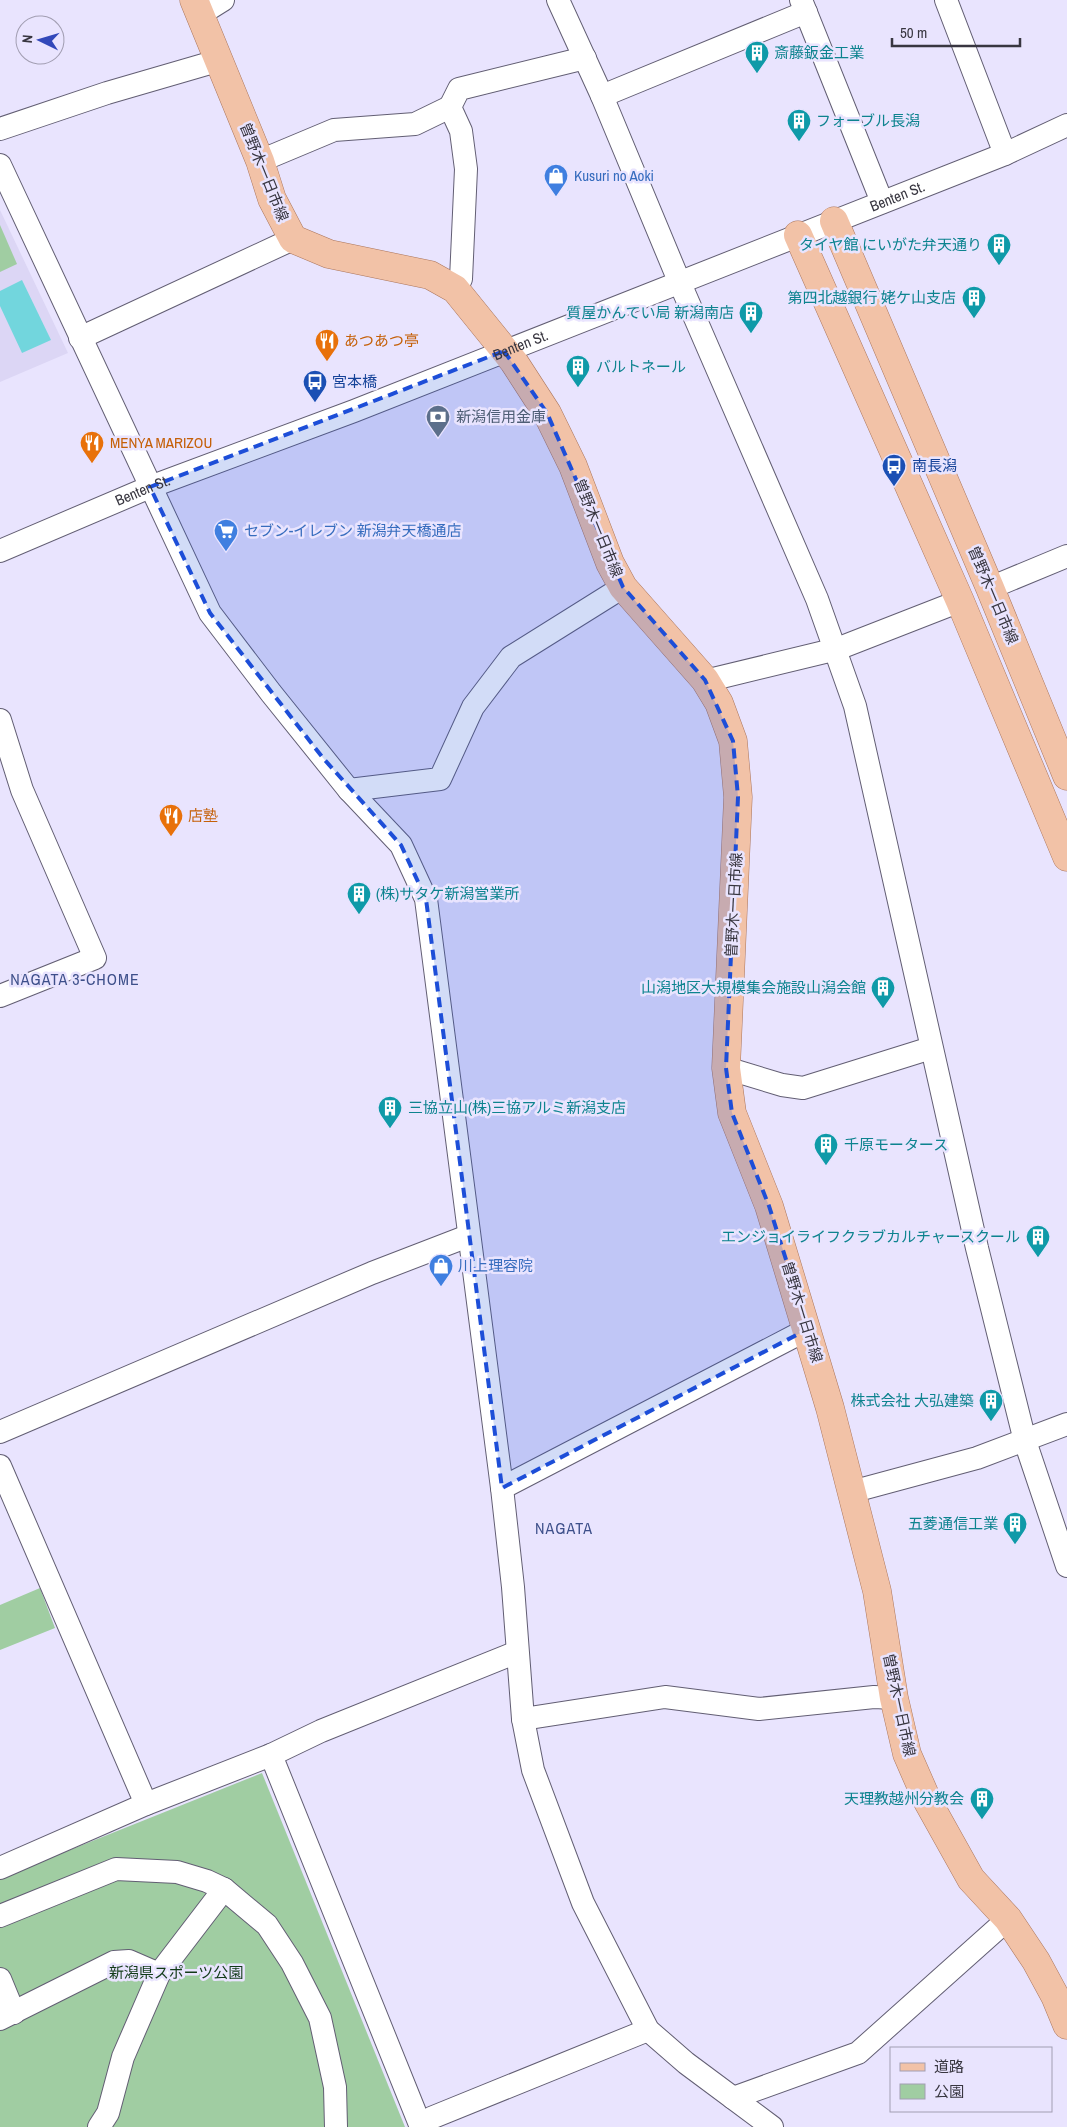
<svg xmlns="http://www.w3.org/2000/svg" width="1067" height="2127" font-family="'Archivo Narrow','Noto Sans JP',sans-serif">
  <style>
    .built { fill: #dcd6f5 }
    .green { fill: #a0cda2 }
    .water { fill: #72d6dd }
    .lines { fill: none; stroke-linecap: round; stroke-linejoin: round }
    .minor-casing { stroke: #625e73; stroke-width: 24 }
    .major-casing { stroke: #ab765d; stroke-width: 29 }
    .minor { stroke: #fff; stroke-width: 22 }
    .major { stroke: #f2c2a7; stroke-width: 28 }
    .marked { fill: #1d4ed8; fill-opacity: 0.2; stroke: #1d4ed8; stroke-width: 4; stroke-dasharray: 10 6; stroke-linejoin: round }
    .labels { text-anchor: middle; stroke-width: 5; stroke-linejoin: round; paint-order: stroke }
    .culture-label { font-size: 15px; fill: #0d838f; stroke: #e9e4fe; text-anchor: end }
    .street-label { font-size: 15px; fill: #383640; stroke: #e9e4fe }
    .shop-label { font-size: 15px; fill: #366cbe; stroke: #e9e4fe; text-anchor: start }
    .food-label { font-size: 15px; fill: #c56008; stroke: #e9e4fe; text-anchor: start }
    .transit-label { font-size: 15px; fill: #164399; stroke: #e9e4fe; text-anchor: start }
    .service-label { font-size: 15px; fill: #4e5e75; stroke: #e9e4fe; text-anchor: start }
    .park-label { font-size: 15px; fill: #113a17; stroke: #e9e4fe }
    .neighbourhood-label { font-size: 16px; letter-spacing: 1px; fill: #3d4f8a; stroke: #e9e4fe }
  </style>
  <rect width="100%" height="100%" fill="#e9e4fe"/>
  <!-- built -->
  <path class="built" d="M 0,210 L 68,353 L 0,382 Z"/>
  <!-- green -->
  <g class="green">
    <path d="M 0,225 L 17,264 L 0,272 Z"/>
    <path d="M 40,1588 L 55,1628 L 0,1650 L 0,1605 Z"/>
    <path d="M 262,1773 L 405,2127 L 0,2127 L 0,1878 Z"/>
  </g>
  <!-- water -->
  <path class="water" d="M 22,280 L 51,340 L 22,353 L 0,306 L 0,291 Z"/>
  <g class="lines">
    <defs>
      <g id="minor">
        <path d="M 558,0 L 602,96 L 679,281 L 817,599 L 855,706 L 977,1248 L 1025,1441 L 1067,1566"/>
        <path d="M 801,0 L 882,202"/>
        <path d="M 946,0 L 1005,154"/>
        <path d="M 199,15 L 223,0"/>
        <path d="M 602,96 L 806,12"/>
        <path d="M 0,129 L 107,93 L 217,61"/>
        <path d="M 260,161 L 334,130 L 415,124 L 450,107"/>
        <path d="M 0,165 L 210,613 L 271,693 L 349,790 L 440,779 L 473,707 L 511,657 L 623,587"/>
        <path d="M 455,289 L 461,279 L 466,169 L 461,131 L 450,107 L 459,89 L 585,58"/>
        <path d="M 80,338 L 293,239"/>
        <path id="s1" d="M 0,551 L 150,487 L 354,411 L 1005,154 L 1067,125"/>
        <path d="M 990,588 L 1067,556"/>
        <path d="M 705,681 L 837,649 L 960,601"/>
        <path d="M 0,720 L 22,790 L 95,958 L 0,996"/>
        <path d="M 349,790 L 401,845 L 426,899 L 502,1488 L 513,1587 L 523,1719 L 533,1770 L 583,1903 L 648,2030 L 686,2063 L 772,2127"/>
        <path d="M 726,1068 L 782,1085 L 803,1088 L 931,1048"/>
        <path d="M 0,1432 L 372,1273 L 468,1236"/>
        <path d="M 0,1466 L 146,1804"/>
        <path d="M 502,1488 L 808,1329"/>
        <path d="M 851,1492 L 977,1458 L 1067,1424"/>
        <path d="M 523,1719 L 665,1697 L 759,1709 L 874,1697 L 894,1698"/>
        <path d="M 271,1755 L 421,2127"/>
        <path d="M 0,1868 L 146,1804 L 271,1755 L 321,1731 L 517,1652"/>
        <path d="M 0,1916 L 116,1869 L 177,1872 L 207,1881 L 224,1889 L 267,1925 L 292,1963 L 320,2018 L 335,2087 L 336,2127"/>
        <path d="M 0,1979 L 14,2013"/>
        <path d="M 0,2019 L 114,1962 L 129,1961 L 159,1974"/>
        <path d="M 733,2098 L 858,2053 L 1008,1919"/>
        <path d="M 431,2118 L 648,2030"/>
        <path d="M 99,2127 L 108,2113 L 123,2057 L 159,1974 L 224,1889"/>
      </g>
      <g id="major">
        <path d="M 194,0 L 260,161 L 272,199 L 293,239 L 329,254 L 430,275 L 455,289 L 514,362 L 547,413 L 573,466 L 610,563 L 623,587 L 705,680 L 719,703 L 733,741 L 738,797 L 726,1068 L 732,1113 L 769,1206 L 830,1408 L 877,1591 L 894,1698 L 907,1754 L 928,1802 L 971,1879 L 1008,1919 L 1036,1961 L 1055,1996 L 1067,2025"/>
        <path d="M 834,221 L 990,588 L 1067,776"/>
        <path d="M 798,235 L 960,601 L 1067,857"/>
      </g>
    </defs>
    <!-- minor casing -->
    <use href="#minor" class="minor-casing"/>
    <!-- major casing -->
    <use href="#major" class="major-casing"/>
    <!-- minor -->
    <use href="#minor" class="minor"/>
    <!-- major -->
    <use href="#major" class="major"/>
  </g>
  <!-- marked area -->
  <path class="marked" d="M 504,351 L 547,413 L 623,587 L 705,680 L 733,741 L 738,797 L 726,1068 L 732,1113 L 769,1206 L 808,1329 L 502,1488 L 426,899 L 401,845 L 323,758 L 210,613 L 150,487 Z"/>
  <!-- icons -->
  <defs>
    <symbol id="building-pin" viewBox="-11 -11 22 30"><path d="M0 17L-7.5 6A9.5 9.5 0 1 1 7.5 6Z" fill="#0f9aa8" stroke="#e9e4fe"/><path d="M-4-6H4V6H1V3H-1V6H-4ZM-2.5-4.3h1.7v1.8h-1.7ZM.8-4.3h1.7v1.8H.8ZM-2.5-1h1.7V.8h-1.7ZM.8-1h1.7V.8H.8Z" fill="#fff"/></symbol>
    <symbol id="shop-pin" viewBox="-11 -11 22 30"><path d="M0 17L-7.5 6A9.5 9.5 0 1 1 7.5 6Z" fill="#3f7fe0" stroke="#e9e4fe"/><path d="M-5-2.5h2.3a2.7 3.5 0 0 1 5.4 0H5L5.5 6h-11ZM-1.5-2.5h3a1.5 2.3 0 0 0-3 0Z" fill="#fff"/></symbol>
    <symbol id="restaurant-pin" viewBox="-11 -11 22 30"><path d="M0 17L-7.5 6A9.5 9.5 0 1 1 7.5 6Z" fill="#e8710a" stroke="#e9e4fe"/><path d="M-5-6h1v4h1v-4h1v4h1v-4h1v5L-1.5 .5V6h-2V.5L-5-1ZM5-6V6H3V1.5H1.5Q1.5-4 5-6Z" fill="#fff"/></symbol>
    <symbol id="bus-pin" viewBox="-11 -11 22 30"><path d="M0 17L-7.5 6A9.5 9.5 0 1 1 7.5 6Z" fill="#1a4fb4" stroke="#e9e4fe"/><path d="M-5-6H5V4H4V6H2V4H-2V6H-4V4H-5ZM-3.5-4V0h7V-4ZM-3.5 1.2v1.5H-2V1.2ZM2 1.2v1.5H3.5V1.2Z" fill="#fff"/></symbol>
    <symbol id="bank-pin" viewBox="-11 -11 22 30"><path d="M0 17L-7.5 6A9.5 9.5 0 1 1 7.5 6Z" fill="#5c6f8a" stroke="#e9e4fe"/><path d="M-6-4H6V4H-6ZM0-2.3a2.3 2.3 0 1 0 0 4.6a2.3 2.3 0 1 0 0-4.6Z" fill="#fff"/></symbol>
    <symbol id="supermarket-pin" viewBox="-11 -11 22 30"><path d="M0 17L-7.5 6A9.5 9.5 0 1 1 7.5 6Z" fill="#3f7fe0" stroke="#e9e4fe"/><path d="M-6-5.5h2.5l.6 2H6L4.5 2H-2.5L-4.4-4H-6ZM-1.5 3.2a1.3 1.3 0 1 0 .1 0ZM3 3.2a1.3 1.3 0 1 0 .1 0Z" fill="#fff"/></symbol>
  </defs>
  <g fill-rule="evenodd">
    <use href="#building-pin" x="743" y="39" width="28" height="38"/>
    <use href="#building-pin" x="785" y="107" width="28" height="38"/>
    <use href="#shop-pin" x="542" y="162" width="28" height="38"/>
    <use href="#building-pin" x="985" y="231" width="28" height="38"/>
    <use href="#building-pin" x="960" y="284" width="28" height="38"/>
    <use href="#building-pin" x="737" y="299" width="28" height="38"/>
    <use href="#restaurant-pin" x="313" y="327" width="28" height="38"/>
    <use href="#building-pin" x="564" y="353" width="28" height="38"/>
    <use href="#bus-pin" x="301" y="368" width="28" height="38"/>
    <use href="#bank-pin" x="424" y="403" width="28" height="38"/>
    <use href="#restaurant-pin" x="78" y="429" width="28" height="38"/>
    <use href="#bus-pin" x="880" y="452" width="28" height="38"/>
    <use href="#supermarket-pin" x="212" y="517" width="28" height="38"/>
    <use href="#restaurant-pin" x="157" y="802" width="28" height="38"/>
    <use href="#building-pin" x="345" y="880" width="28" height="38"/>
    <use href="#building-pin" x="869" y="974" width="28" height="38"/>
    <use href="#building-pin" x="376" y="1094" width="28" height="38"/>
    <use href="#building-pin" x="812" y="1131" width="28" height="38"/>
    <use href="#building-pin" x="1024" y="1223" width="28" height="38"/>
    <use href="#shop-pin" x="427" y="1252" width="28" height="38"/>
    <use href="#building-pin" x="977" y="1387" width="28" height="38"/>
    <use href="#building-pin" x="1001" y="1510" width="28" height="38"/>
    <use href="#building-pin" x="968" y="1785" width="28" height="38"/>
  </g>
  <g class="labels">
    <!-- culture labels -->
    <g class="culture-label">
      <text x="774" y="58" text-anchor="start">斎藤鈑金工業</text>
      <text x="816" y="126" text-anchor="start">フォーブル長潟</text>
      <text x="982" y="250">タイヤ館 にいがた弁天通り</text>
      <text x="956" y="303">第四北越銀行 姥ケ山支店</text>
      <text x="734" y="318">質屋かんてい局 新潟南店</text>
      <text x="596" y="372" text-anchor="start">バルトネール</text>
      <text x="376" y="899" text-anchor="start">(株)サタケ新潟営業所</text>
      <text x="866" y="993">山潟地区大規模集会施設山潟会館</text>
      <text x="408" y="1113" text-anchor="start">三協立山(株)三協アルミ新潟支店</text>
      <text x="844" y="1150" text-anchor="start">千原モータース</text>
      <text x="1020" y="1242">エンジョイライフクラブカルチャースクール</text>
      <text x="974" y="1406">株式会社 大弘建築</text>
      <text x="998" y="1529">五菱通信工業</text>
      <text x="964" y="1804">天理教越州分教会</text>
    </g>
    <!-- street labels -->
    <g class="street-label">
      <text transform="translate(264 172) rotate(68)" y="5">曽野木一日市線</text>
      <text dy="5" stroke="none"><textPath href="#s1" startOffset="965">Benten St.</textPath></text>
      <text dy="5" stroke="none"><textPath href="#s1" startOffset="560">Benten St.</textPath></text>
      <text dy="5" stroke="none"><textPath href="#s1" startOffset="155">Benten St.</textPath></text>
      <text transform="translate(598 528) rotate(68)" y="5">曽野木一日市線</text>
      <text transform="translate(993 595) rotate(67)" y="5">曽野木一日市線</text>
      <text transform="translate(734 905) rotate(-87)" y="5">曽野木一日市線</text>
      <text transform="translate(802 1312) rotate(73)" y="5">曽野木一日市線</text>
      <text transform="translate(899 1705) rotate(78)" y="5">曽野木一日市線</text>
    </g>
    <!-- shop labels -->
    <g class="shop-label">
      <text x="574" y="181">Kusuri no Aoki</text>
      <text x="244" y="536">セブン-イレブン 新潟弁天橋通店</text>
      <text x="458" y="1271">川上理容院</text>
    </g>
    <!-- food labels -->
    <g class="food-label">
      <text x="344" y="346">あつあつ亭</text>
      <text x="110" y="448">MENYA MARIZOU</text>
      <text x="188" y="821">店塾</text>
    </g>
    <!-- transit labels -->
    <g class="transit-label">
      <text x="332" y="387">宮本橋</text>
      <text x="912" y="471">南長潟</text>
    </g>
    <!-- service labels -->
    <g class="service-label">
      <text x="456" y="422">新潟信用金庫</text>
    </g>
    <!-- park labels -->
    <g class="park-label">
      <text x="176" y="1978">新潟県スポーツ公園</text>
    </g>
    <!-- neighbourhood labels -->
    <g class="neighbourhood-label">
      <text x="75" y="985">NAGATA 3-CHOME</text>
      <text x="564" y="1534">NAGATA</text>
    </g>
  </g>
  <!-- legend -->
  <rect x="890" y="2047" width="162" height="65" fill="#e9e4fe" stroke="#a29eb2"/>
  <rect x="900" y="2063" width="25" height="8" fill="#f2c2a7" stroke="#a29eb2"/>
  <text x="934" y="2072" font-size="15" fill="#383640">道路</text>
  <rect x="900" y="2084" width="25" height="15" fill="#a0cda2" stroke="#a29eb2"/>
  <text x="934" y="2097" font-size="15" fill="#383640">公園</text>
  <!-- north arrow -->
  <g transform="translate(40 40) rotate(275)"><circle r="24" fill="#e9e4fe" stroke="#a29eb2"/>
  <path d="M0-4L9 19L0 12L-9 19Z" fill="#3248ba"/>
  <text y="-8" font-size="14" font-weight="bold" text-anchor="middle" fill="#383640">N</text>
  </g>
  <!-- scale -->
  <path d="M892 38v8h128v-8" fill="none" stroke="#383640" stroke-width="2.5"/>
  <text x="900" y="38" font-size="15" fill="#383640" stroke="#e9e4fe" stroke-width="4" paint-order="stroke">50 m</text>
</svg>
